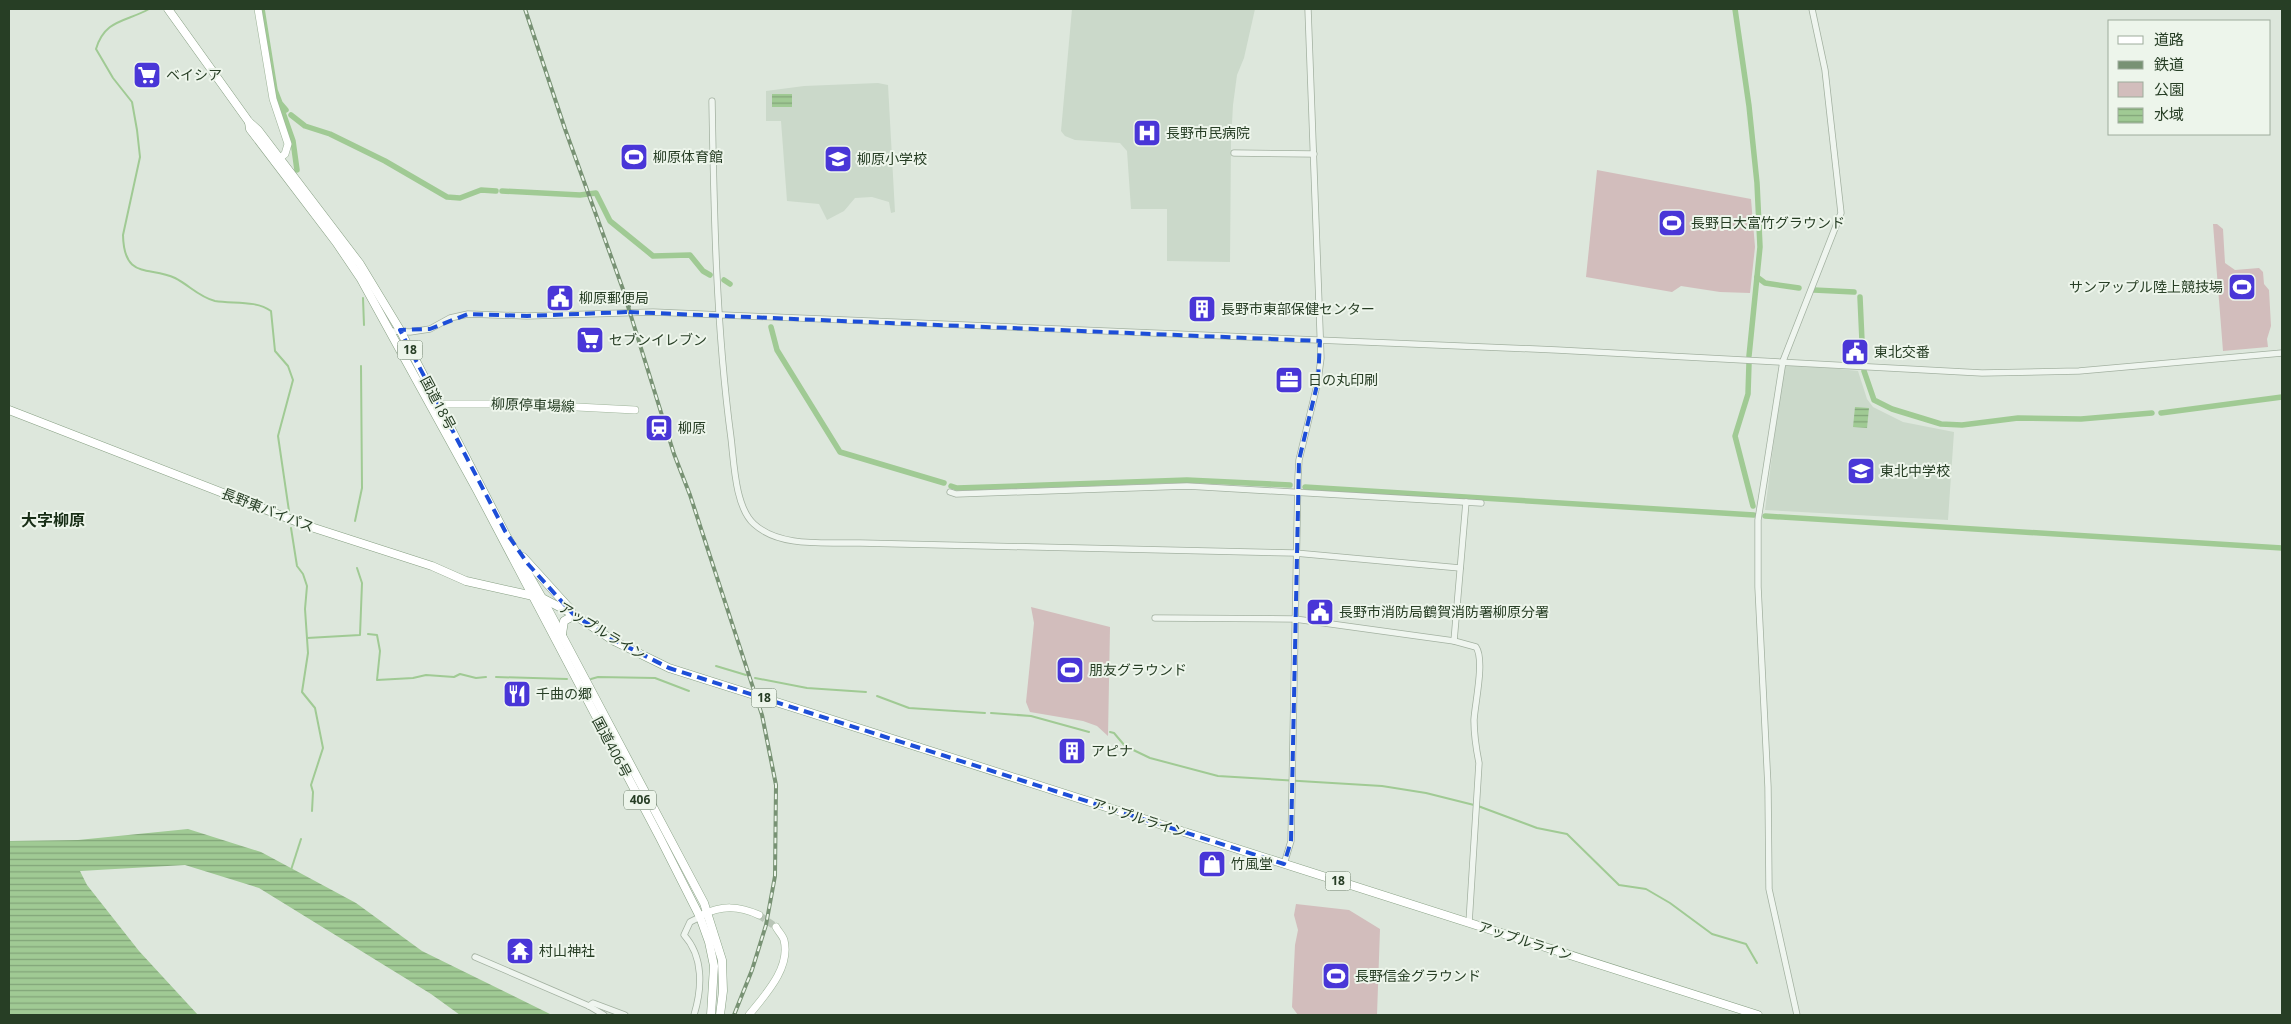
<svg xmlns="http://www.w3.org/2000/svg" width="2291" height="1024" font-family="'Open Sans','Noto Sans JP',sans-serif">
  <style>
    .built { fill: #cbd9ca }
    .park { fill: #d2bdbc }
    .water { fill: url(#water-rules) }
    .lines { fill: none; stroke-linecap: round; stroke-linejoin: round }
    .stream { stroke: #a0ca94; stroke-width: 2 }
    .canal { stroke: #a0ca94; stroke-width: 5.5 }
    .major-tunnel { stroke: #b9c5b7; stroke-width: 7; stroke-dasharray: 7 3.5; stroke-linecap: butt }
    .minor-casing { stroke: #a3b1a1; stroke-width: 7 }
    .major-casing { stroke: #9eb49a; stroke-width: 8 }
    .highway-casing { stroke: #869f82; stroke-width: 9 }
    .minor { stroke: #eff5ef; stroke-width: 5.5 }
    .major { stroke: #fff; stroke-width: 7 }
    .highway { stroke: #fff; stroke-width: 8 }
    .rail-casing { stroke: #789274; stroke-width: 4 }
    .rail { stroke: #edf5eb; stroke-width: 2; stroke-dasharray: 5.5; stroke-linecap: butt }
    .highway-bridge-casing { stroke: #869f82; stroke-width: 9; stroke-linecap: butt }
    .highway-bridge { stroke: #fff; stroke-width: 8 }
    .marked { fill: none; stroke: #1d4ed8; stroke-width: 4; stroke-dasharray: 10 6; stroke-linejoin: round }
    .labels { text-anchor: middle; stroke-width: 4; stroke-linejoin: round; paint-order: stroke }
    .shield { fill: #edf5eb; stroke: #627560; stroke-width: 1 }
    .shield-label { font-size: 12px; font-weight: bold; fill: #273e25 }
    .poi-label { font-size: 14px; fill: #273e25; stroke: #edf5eb; text-anchor: start }
    .street-label { font-size: 14px; fill: #273e25; stroke: #edf5eb }
    .quarter-label { font-size: 16px; font-weight: bold; fill: #192f17; stroke: #edf5eb }
  </style>
  <defs>
    <pattern id="water-rules" width="6" height="5" patternUnits="userSpaceOnUse" patternTransform="scale(1.25)"><rect width="6" height="5" fill="#a0ca94"/><path d="M0 2.5h6" fill="none" stroke="#82a579"/></pattern>
  </defs>
  <rect width="100%" height="100%" fill="#dde7dc"/>
  <!-- built -->
  <g class="built">
    <path d="M 1072,9 L 1255,9 L 1244,58 L 1237,75 L 1233,105 L 1231,141 L 1230,262 L 1167,261 L 1167,209 L 1131,209 L 1127,151 L 1120,143 L 1075,140 L 1065,136 L 1061,131 Z"/>
    <path d="M 878,83 L 888,85 L 895,212 L 891,213 L 889,202 L 872,197 L 855,198 L 844,211 L 827,220 L 819,204 L 787,201 L 781,121 L 766,121 L 766,91 L 804,86 Z"/>
    <path d="M 1784,363 L 1858,371 L 1867,399 L 1873,407 L 1903,422 L 1954,432 L 1948,520 L 1765,510 Z"/>
  </g>
  <!-- park -->
  <g class="park">
    <path d="M 1597,170 L 1751,199 L 1755,247 L 1750,293 L 1720,292 L 1681,286 L 1672,292 L 1586,277 Z"/>
    <path d="M 2213,224 L 2217,224 L 2223,229 L 2225,263 L 2235,270 L 2259,268 L 2263,272 L 2264,284 L 2269,290 L 2271,326 L 2267,339 L 2268,347 L 2223,351 Z"/>
    <path d="M 1031,607 L 1110,627 L 1108,736 L 1097,726 L 1083,721 L 1030,712 L 1026,702 L 1034,623 Z"/>
    <path d="M 1296,904 L 1349,910 L 1380,929 L 1377,1015 L 1298,1015 L 1292,1007 L 1295,945 L 1298,930 L 1294,915 Z"/>
  </g>
  <!-- water -->
  <g class="water">
    <rect x="772" y="94" width="20" height="13"/>
    <path d="M 1855,407 L 1869,408 L 1867,428 L 1853,427 Z"/>
    <path d="M 188,829 L 261,852 L 356,903 L 422,951 L 552,1015 L 460,1015 L 431,994 L 259,888 L 185,865 L 80,871 L 87,885 L 139,951 L 198,1015 L 9,1015 L 9,841 L 78,840 Z"/>
  </g>
  <g class="lines">
    <!-- stream -->
    <g class="stream">
      <path d="M 149,9 C 126,22 105,19 96,49 L 113,78 L 132,102 L 137,130 L 140,157 L 123,235 C 124,280 149,266 175,278 C 189,285 199,297 215,301 C 233,304 256,300 271,311 L 275,351 L 288,366 L 293,380 L 278,436 L 289,511"/>
      <path d="M 363,298 L 364,325"/>
      <path d="M 355,521 L 362,488 L 361,366"/>
      <path d="M 291,528 L 297,566 L 303,574 L 307,586 L 305,609 L 308,653 L 302,692 L 315,708 L 323,748 L 311,785 L 313,792 L 312,811"/>
      <path d="M 9,529 L 9,531"/>
      <path d="M 368,634 L 377,635 L 380,651 L 377,680 L 413,678 L 426,675 L 454,677 L 460,674 L 476,678 L 486,677"/>
      <path d="M 307,638 L 360,635 L 362,583 L 357,568"/>
      <path d="M 716,666 L 746,675"/>
      <path d="M 496,677 L 567,679"/>
      <path d="M 755,678 L 807,688 L 866,692"/>
      <path d="M 591,679 L 598,677 L 655,678 L 689,691"/>
      <path d="M 877,696 L 909,708 L 985,713"/>
      <path d="M 991,713 L 1031,716 L 1089,732"/>
      <path d="M 1110,732 L 1114,733 L 1125,746 L 1150,758 L 1218,776 L 1382,786 L 1426,793 L 1474,805"/>
      <path d="M 1478,806 L 1537,828 L 1567,834 L 1619,885 L 1646,889 L 1670,903 L 1712,934 L 1746,944 L 1757,963"/>
      <path d="M 291,870 L 301,839"/>
    </g>
    <!-- canal -->
    <g class="canal">
      <path d="M 262,9 L 275,90 L 280,103 L 286,110"/>
      <path d="M 1735,9 L 1749,106 L 1757,183 L 1760,247 L 1749,356"/>
      <path d="M 281,107 L 293,141 L 297,170"/>
      <path d="M 291,115 L 305,126 L 330,134 L 385,161 L 447,197 L 460,198 L 481,190 L 496,191"/>
      <path d="M 502,191 L 580,195 L 596,193 L 610,221 L 653,256 L 690,255 L 703,271 L 710,275"/>
      <path d="M 1757,277 L 1765,283 L 1799,288"/>
      <path d="M 724,280 L 730,284"/>
      <path d="M 1814,290 L 1854,292"/>
      <path d="M 1860,297 L 1863,363"/>
      <path d="M 771,327 L 777,350 L 840,452 L 944,483"/>
      <path d="M 1749,363 L 1748,394 L 1735,436 L 1753,506"/>
      <path d="M 1864,371 L 1874,400 L 1892,409 L 1941,424 L 1962,425 L 2018,418 L 2081,419 L 2152,413"/>
      <path d="M 2161,413 L 2282,397"/>
      <path d="M 951,486 L 957,488 L 1187,480 L 1290,485"/>
      <path d="M 1305,487 L 1754,515"/>
      <path d="M 1765,516 L 2282,548"/>
    </g>
    <!-- major-tunnel -->
    <path class="major-tunnel" d="M 759,915 L 776,927"/>
    <defs>
      <g id="minor">
        <path d="M 712,101 C 714,214 716,326 731,438 C 734,462 735,507 754,524 C 780,548 826,542 860,543 L 1295,553 L 1460,568"/>
        <path d="M 1234,153 L 1314,154"/>
        <path d="M 390,331 L 410,332 L 430,329 L 450,318 L 468,314 L 527,316 L 653,312 L 1557,350 L 1982,373 L 2079,371 L 2282,353"/>
        <path d="M 950,492 L 956,494 L 1187,486 L 1481,503"/>
        <path d="M 1155,618 L 1295,619 L 1454,641 L 1476,647 C 1485,660 1475,703 1474,720 C 1474,735 1476,748 1479,763 L 1469,923"/>
        <path d="M 1454,641 L 1466,502"/>
        <path d="M 1284,864 L 1291,841 L 1298,477 L 1299,460 L 1318,381 L 1321,358 L 1308,9"/>
        <path d="M 475,957 L 589,1006 L 604,1015"/>
        <path d="M 589,1006 L 593,1003 L 625,1015"/>
        <path d="M 694,1015 C 702,989 704,957 684,935 L 690,922 L 700,917"/>
        <path d="M 1797,1015 L 1769,889 L 1768,787 L 1758,587 L 1758,520 L 1783,361 L 1841,213 L 1825,70 L 1812,9"/>
      </g>
      <g id="major">
        <path d="M 258,9 L 273,99 L 288,144 L 285,154 L 275,162"/>
        <path d="M 433,404 L 519,404 L 635,410"/>
        <path d="M 702,915 C 722,905 739,906 759,915"/>
        <path d="M 749,1015 C 765,995 791,968 784,940 C 783,936 778,931 776,927"/>
      </g>
      <g id="highway">
        <path d="M 168,9 L 249,122 L 258,130 L 360,264 L 400,330 L 507,537 L 542,598 L 704,903 L 722,960 L 723,991 L 720,1015"/>
        <path d="M 249,122 L 250,129 L 336,242 L 361,279 L 477,490 L 660,838 L 700,917 L 709,942 L 714,966 L 711,1015"/>
        <path d="M 9,410 L 308,526 L 432,566 L 466,581 L 542,598 L 573,614 L 614,641"/>
        <path d="M 523,557 L 571,610"/>
        <path d="M 562,634 L 564,621 L 571,617 L 578,617"/>
        <path d="M 918,747 L 1758,1015"/>
      </g>
    </defs>
    <!-- minor casing -->
    <use href="#minor" class="minor-casing"/>
    <!-- major casing -->
    <use href="#major" class="major-casing"/>
    <!-- highway casing -->
    <use href="#highway" class="highway-casing"/>
    <!-- minor -->
    <use href="#minor" class="minor"/>
    <!-- major -->
    <use href="#major" class="major"/>
    <!-- highway -->
    <use href="#highway" class="highway"/>
    <defs>
      <g id="rail">
        <path d="M 525,9 L 565,129 L 629,306"/>
        <path d="M 626,300 L 674,454 L 690,495 L 762,715 L 776,785 L 775,876 L 766,925 L 752,970 L 734,1015"/>
      </g>
    </defs>
    <!-- rail casing -->
    <use href="#rail" class="rail-casing"/>
    <!-- rail -->
    <use href="#rail" class="rail"/>
    <defs>
      <path id="highway-bridge" d="M 614,641 L 669,668 L 918,747"/>
    </defs>
    <!-- highway-bridge casing -->
    <use href="#highway-bridge" class="highway-bridge-casing"/>
    <!-- highway-bridge -->
    <use href="#highway-bridge" class="highway-bridge"/>
  </g>
  <!-- marked area -->
  <path class="marked" d="M 629,312 L 1320,341 L 1318,381 L 1299,460 L 1291,841 L 1284,864 L 669,668 L 608,637 L 573,614 L 528,564 L 505,531 L 400,330 L 430,329 L 468,314 L 527,316 Z"/>
  <!-- icons -->
  <defs>
    <symbol id="supermarket-square" viewBox="-11 -11 22 22"><rect x="-9" y="-9" width="18" height="18" rx="4" fill="#4936d7" stroke="#edf5eb"/><path d="M-6-5.5h2.5l.6 2H6L4.5 2H-2.5L-4.4-4H-6ZM-1.5 3.2a1.3 1.3 0 1 0 .1 0ZM3 3.2a1.3 1.3 0 1 0 .1 0Z" fill="#fff"/></symbol>
    <symbol id="hospital-square" viewBox="-11 -11 22 22"><rect x="-9" y="-9" width="18" height="18" rx="4" fill="#4936d7" stroke="#edf5eb"/><path d="M-5-5h3v3.5h4V-5h3V5h-3V1.5h-4V5h-3Z" fill="#fff"/></symbol>
    <symbol id="stadium-square" viewBox="-11 -11 22 22"><rect x="-9" y="-9" width="18" height="18" rx="4" fill="#4936d7" stroke="#edf5eb"/><path d="M0-5a6.5 5 0 1 0 0 10a6.5 5 0 1 0 0-10ZM-3.5-1.8h7v3.6h-7Z" fill="#fff"/></symbol>
    <symbol id="school-square" viewBox="-11 -11 22 22"><rect x="-9" y="-9" width="18" height="18" rx="4" fill="#4936d7" stroke="#edf5eb"/><path d="M0-5L7-2L0 1L-7-2ZM-4 1L0 2.5L4 1V4Q0 6-4 4Z" fill="#fff"/></symbol>
    <symbol id="civic-square" viewBox="-11 -11 22 22"><rect x="-9" y="-9" width="18" height="18" rx="4" fill="#4936d7" stroke="#edf5eb"/><path d="M-.6-6.5H3V-4.5H.6V-3L4-1V1h2V6H-6V1h2V-1L-.6-3ZM-1.2 2.5V6h2.4V2.5Z" fill="#fff"/></symbol>
    <symbol id="building-square" viewBox="-11 -11 22 22"><rect x="-9" y="-9" width="18" height="18" rx="4" fill="#4936d7" stroke="#edf5eb"/><path d="M-4-6H4V6H1V3H-1V6H-4ZM-2.5-4.3h1.7v1.8h-1.7ZM.8-4.3h1.7v1.8H.8ZM-2.5-1h1.7V.8h-1.7ZM.8-1h1.7V.8H.8Z" fill="#fff"/></symbol>
    <symbol id="office-square" viewBox="-11 -11 22 22"><rect x="-9" y="-9" width="18" height="18" rx="4" fill="#4936d7" stroke="#edf5eb"/><path d="M-6-3h4V-5.5h4V-3h4V5H-6ZM-1-4.5V-3h2v-1.5ZM-6 0V1H6V0Z" fill="#fff"/></symbol>
    <symbol id="station-square" viewBox="-11 -11 22 22"><rect x="-9" y="-9" width="18" height="18" rx="4" fill="#4936d7" stroke="#edf5eb"/><path d="M-3-6H3Q5-6 5-4V2Q5 4 3 4L4.5 6H3L1.5 4h-3L-3 6H-4.5L-3 4Q-5 4-5 2V-4Q-5-6-3-6ZM-3.5-4v3h7v-3ZM-3.5 1v1.5H-2V1ZM2 1v1.5H3.5V1Z" fill="#fff"/></symbol>
    <symbol id="restaurant-square" viewBox="-11 -11 22 22"><rect x="-9" y="-9" width="18" height="18" rx="4" fill="#4936d7" stroke="#edf5eb"/><path d="M-5-6h1v4h1v-4h1v4h1v-4h1v5L-1.5 .5V6h-2V.5L-5-1ZM5-6V6H3V1.5H1.5Q1.5-4 5-6Z" fill="#fff"/></symbol>
    <symbol id="shop-square" viewBox="-11 -11 22 22"><rect x="-9" y="-9" width="18" height="18" rx="4" fill="#4936d7" stroke="#edf5eb"/><path d="M-5-2.5h2.3a2.7 3.5 0 0 1 5.4 0H5L5.5 6h-11ZM-1.5-2.5h3a1.5 2.3 0 0 0-3 0Z" fill="#fff"/></symbol>
    <symbol id="temple-square" viewBox="-11 -11 22 22"><rect x="-9" y="-9" width="18" height="18" rx="4" fill="#4936d7" stroke="#edf5eb"/><path d="M0-6L5-2H3V0L6.5 2.5H4V6H1.5V3h-3V6H-4V2.5H-6.5L-3 0V-2H-5Z" fill="#fff"/></symbol>
  </defs>
  <g fill-rule="evenodd">
    <use href="#supermarket-square" x="131" y="59" width="32" height="32"/>
    <use href="#hospital-square" x="1131" y="117" width="32" height="32"/>
    <use href="#stadium-square" x="618" y="141" width="32" height="32"/>
    <use href="#school-square" x="822" y="143" width="32" height="32"/>
    <use href="#stadium-square" x="1656" y="207" width="32" height="32"/>
    <use href="#stadium-square" x="2226" y="271" width="32" height="32"/>
    <use href="#civic-square" x="544" y="282" width="32" height="32"/>
    <use href="#building-square" x="1186" y="293" width="32" height="32"/>
    <use href="#supermarket-square" x="574" y="324" width="32" height="32"/>
    <use href="#civic-square" x="1839" y="336" width="32" height="32"/>
    <use href="#office-square" x="1273" y="364" width="32" height="32"/>
    <use href="#station-square" x="643" y="412" width="32" height="32"/>
    <use href="#school-square" x="1845" y="455" width="32" height="32"/>
    <use href="#civic-square" x="1304" y="596" width="32" height="32"/>
    <use href="#stadium-square" x="1054" y="654" width="32" height="32"/>
    <use href="#restaurant-square" x="501" y="678" width="32" height="32"/>
    <use href="#building-square" x="1056" y="735" width="32" height="32"/>
    <use href="#shop-square" x="1196" y="848" width="32" height="32"/>
    <use href="#temple-square" x="504" y="935" width="32" height="32"/>
    <use href="#stadium-square" x="1320" y="960" width="32" height="32"/>
  </g>
  <g class="labels">
    <!-- shield labels -->
    <g class="shield">
      <rect x="397.5" y="340.5" width="25" height="19" rx="4"/>
      <rect x="751.5" y="688.5" width="25" height="19" rx="4"/>
      <rect x="624" y="790.5" width="32" height="19" rx="4"/>
      <rect x="1325.5" y="871.5" width="25" height="19" rx="4"/>
    </g>
    <g class="shield-label">
      <text x="410" y="354">18</text>
      <text x="764" y="702">18</text>
      <text x="640" y="804">406</text>
      <text x="1338" y="885">18</text>
    </g>
    <!-- poi labels -->
    <g class="poi-label">
      <text x="166" y="80">ベイシア</text>
      <text x="1166" y="138">長野市民病院</text>
      <text x="653" y="162">柳原体育館</text>
      <text x="857" y="164">柳原小学校</text>
      <text x="1691" y="228">長野日大富竹グラウンド</text>
      <text x="2223" y="292" text-anchor="end">サンアップル陸上競技場</text>
      <text x="579" y="303">柳原郵便局</text>
      <text x="1221" y="314">長野市東部保健センター</text>
      <text x="609" y="345">セブンイレブン</text>
      <text x="1874" y="357">東北交番</text>
      <text x="1308" y="385">日の丸印刷</text>
      <text x="678" y="433">柳原</text>
      <text x="1880" y="476">東北中学校</text>
      <text x="1339" y="617">長野市消防局鶴賀消防署柳原分署</text>
      <text x="1089" y="675">朋友グラウンド</text>
      <text x="536" y="699">千曲の郷</text>
      <text x="1091" y="756">アピナ</text>
      <text x="1231" y="869">竹風堂</text>
      <text x="539" y="956">村山神社</text>
      <text x="1355" y="981">長野信金グラウンド</text>
    </g>
    <!-- street labels -->
    <g class="street-label">
      <text transform="translate(438 403) rotate(62)" y="5">国道18号</text>
      <text transform="translate(533 405) rotate(2)" y="5">柳原停車場線</text>
      <text transform="translate(268 510) rotate(21)" y="5">長野東バイパス</text>
      <text transform="translate(602 631) rotate(31)" y="5">アップルライン</text>
      <text transform="translate(612 747) rotate(62)" y="5">国道406号</text>
      <text transform="translate(1139 818) rotate(18)" y="5">アップルライン</text>
      <text transform="translate(1525 941) rotate(18)" y="5">アップルライン</text>
    </g>
    <!-- quarter labels -->
    <g class="quarter-label">
      <text x="53" y="526">大字柳原</text>
    </g>
  </g>
  <!-- border -->
  <rect width="2291" height="1024" fill="none" stroke="#273e25" stroke-width="20"/>
  <!-- legend -->
  <rect x="2108" y="20" width="162" height="115" fill="#edf5eb" stroke="#9eac9c"/>
  <rect x="2118" y="36" width="25" height="8" fill="#ffffff" stroke="#9eac9c"/>
  <text x="2154" y="45" font-size="15" fill="#273e25">道路</text>
  <rect x="2118" y="61" width="25" height="8" fill="#789274" stroke="#9eac9c"/>
  <text x="2154" y="70" font-size="15" fill="#273e25">鉄道</text>
  <rect x="2118" y="82" width="25" height="15" fill="#d2bdbc" stroke="#9eac9c"/>
  <text x="2154" y="95" font-size="15" fill="#273e25">公園</text>
  <rect x="2118" y="108" width="25" height="15" fill="url(#water-rules)" stroke="#9eac9c"/>
  <text x="2154" y="120" font-size="15" fill="#273e25">水域</text>
</svg>
